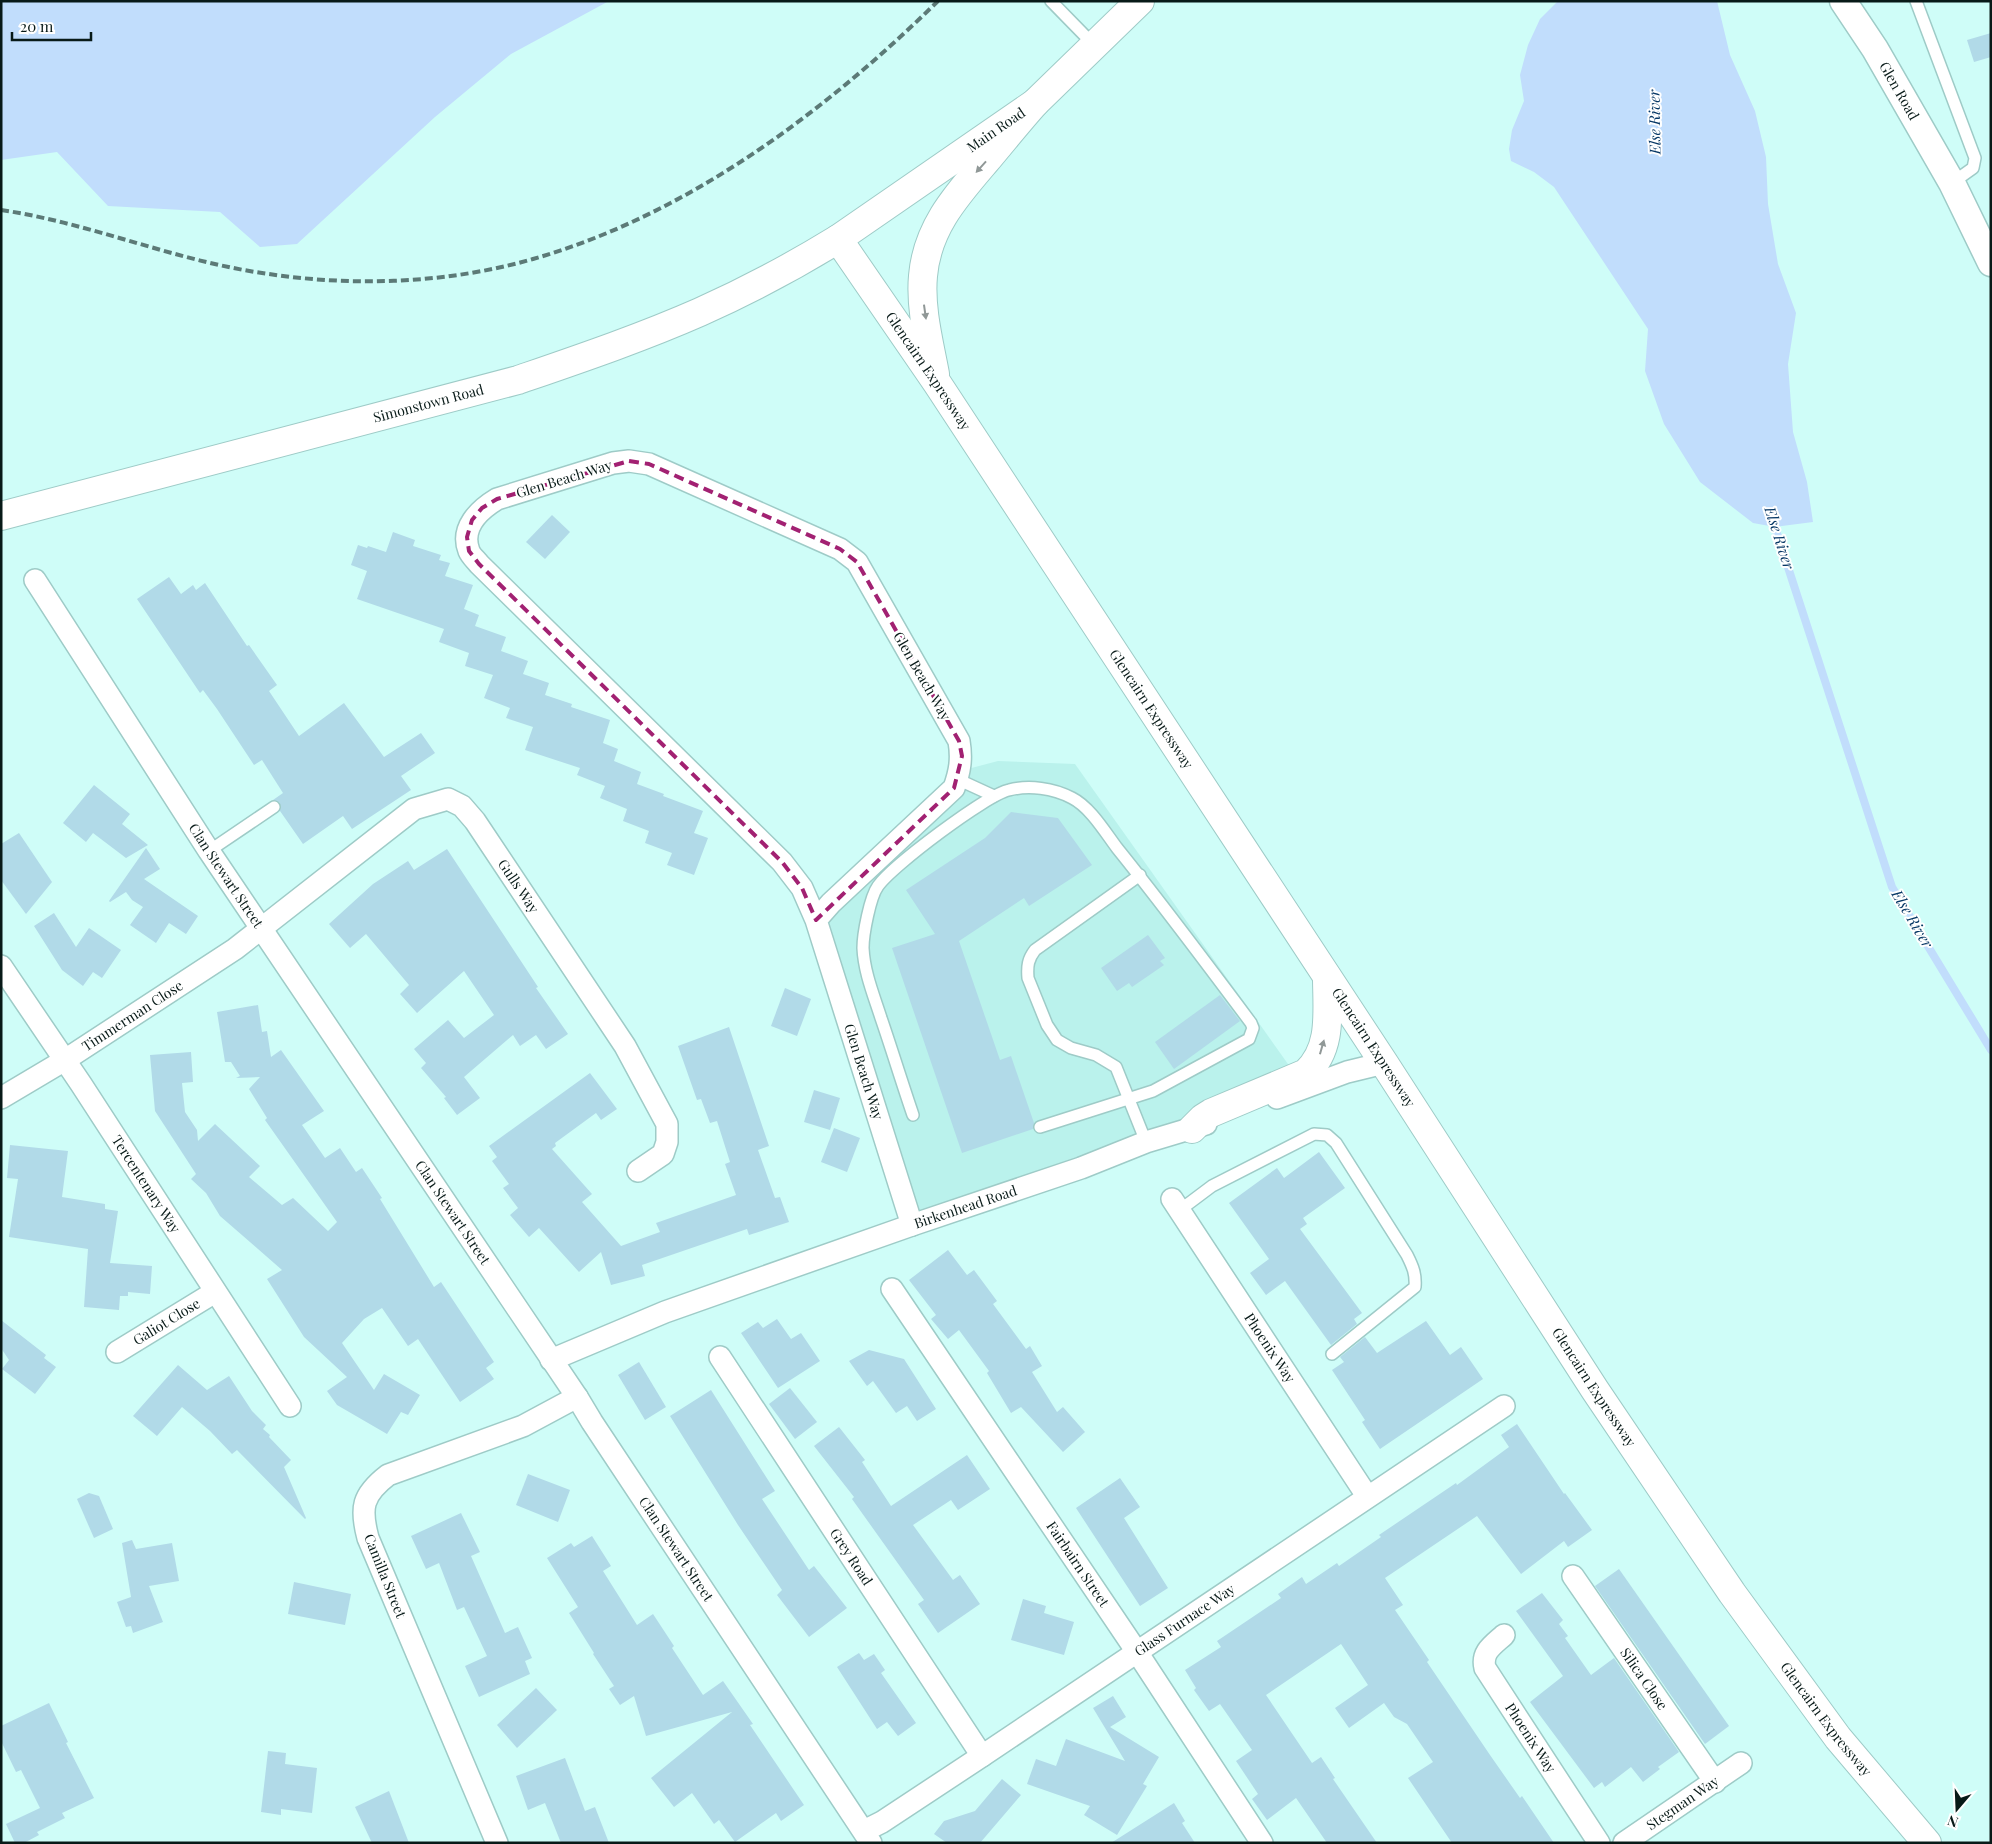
<svg xmlns="http://www.w3.org/2000/svg" width="1992" height="1844" font-family="'Playfair Display',serif">
  <style>
    .built { fill: #baf2ec }
    .water { fill: #c1ddfc }
    .lines { fill: none; stroke-linecap: round; stroke-linejoin: round }
    .stream { stroke: #c1ddfc; stroke-width: 8 }
    .building { fill: #b1dae8 }
    .service-casing { stroke: #9ecbc7; stroke-width: 14 }
    .minor-casing { stroke: #9ecbc7; stroke-width: 24 }
    .tertiary-casing { stroke: #9ecbc7; stroke-width: 29 }
    .secondary-casing { stroke: #9ecbc7; stroke-width: 30 }
    .primary-casing { stroke: #9ecbc7; stroke-width: 30 }
    .service { stroke: #fff; stroke-width: 11 }
    .minor { stroke: #fff; stroke-width: 21 }
    .tertiary { stroke: #fff; stroke-width: 26 }
    .secondary { stroke: #fff; stroke-width: 28 }
    .primary { stroke: #fff; stroke-width: 28 }
    .rail { stroke: #5c7a77; stroke-width: 4; stroke-dasharray: 8 4; stroke-linecap: butt }
    .oneway { fill: #909897 }
    .marked { fill: none; stroke: #a22172; stroke-width: 4; stroke-dasharray: 10 6; stroke-linejoin: round }
    .labels { text-anchor: middle; stroke-width: 4; stroke-linejoin: round; paint-order: stroke }
    .street-label { font-size: 14px; fill: #081a18; stroke: #fff }
    .water-label { font-size: 15px; font-style: italic; fill: #063765; stroke: #fff }
  </style>
  <rect width="100%" height="100%" fill="#cffdf8"/>
  <!-- built -->
  <path class="built" d="M 998,761 L 1075,764 L 1305,1088 L 912,1225 L 816,920 L 960,771 Z"/>
  <!-- water -->
  <g class="water">
    <path d="M 1,1 L 609,1 L 511,54 L 435,117 L 297,244 L 260,247 L 220,212 L 108,206 L 57,152 L 1,160 Z"/>
    <path d="M 1558,1 L 1717,1 L 1730,55 L 1755,111 L 1766,157 L 1768,204 L 1778,264 L 1796,313 L 1788,364 L 1793,432 L 1807,482 L 1813,522 L 1775,527 L 1753,523 L 1700,482 L 1664,424 L 1645,371 L 1648,329 L 1554,187 L 1534,172 L 1511,161 L 1509,149 L 1512,130 L 1524,101 L 1520,75 L 1528,45 L 1540,19 Z"/>
  </g>
  <g class="lines">
    <!-- stream -->
    <path class="stream" d="M 1772,518 L 1892,887 L 1991,1050"/>
  </g>
  <!-- building -->
  <g class="building">
    <path d="M 1991,33 L 1991,57 L 1974,62 L 1967,40 Z"/>
    <path d="M 552,515 L 570,532 L 545,559 L 526,542 Z"/>
    <path d="M 393,532 L 415,540 L 413,546 L 441,555 L 439,560 L 450,563 L 445,576 L 473,585 L 464,609 L 479,615 L 475,626 L 506,637 L 501,651 L 528,661 L 523,674 L 549,683 L 545,695 L 572,704 L 571,707 L 610,720 L 603,743 L 618,749 L 614,761 L 641,772 L 637,784 L 664,794 L 663,796 L 703,811 L 694,833 L 708,838 L 694,875 L 667,865 L 672,853 L 645,843 L 649,831 L 623,821 L 627,809 L 600,798 L 605,786 L 577,775 L 580,768 L 525,750 L 533,727 L 506,718 L 510,708 L 484,698 L 493,675 L 465,666 L 469,653 L 439,642 L 444,629 L 357,599 L 367,571 L 351,565 L 358,545 L 367,548 L 368,546 L 386,552 Z"/>
    <path d="M 169,577 L 181,594 L 193,585 L 196,590 L 205,583 L 247,646 L 249,645 L 277,685 L 269,691 L 299,736 L 344,703 L 384,757 L 421,733 L 435,753 L 401,776 L 411,790 L 352,829 L 343,816 L 303,844 L 280,811 L 280,803 L 273,800 L 283,793 L 262,760 L 254,765 L 217,709 L 203,690 L 200,693 L 137,599 Z"/>
    <path d="M 94,785 L 130,814 L 122,824 L 148,845 L 126,858 L 93,833 L 86,842 L 63,823 Z"/>
    <path d="M 1011,812 L 1058,818 L 1092,865 L 1029,906 L 1024,898 L 959,941 L 1000,1060 L 1011,1056 L 1034,1123 L 1033,1129 L 962,1153 L 892,948 L 935,934 L 906,890 L 985,838 Z"/>
    <path d="M 19,833 L 52,882 L 26,914 L 1,880 L 1,844 Z"/>
    <path d="M 146,848 L 160,869 L 144,879 L 198,916 L 186,934 L 169,923 L 156,943 L 130,925 L 143,907 L 132,900 L 126,892 L 110,902 L 109,901 Z"/>
    <path d="M 447,849 L 538,987 L 536,988 L 568,1034 L 546,1049 L 536,1035 L 520,1046 L 513,1035 L 464,1077 L 480,1098 L 457,1115 L 444,1098 L 446,1097 L 421,1068 L 426,1063 L 414,1049 L 448,1020 L 464,1038 L 494,1015 L 464,971 L 417,1013 L 400,994 L 409,985 L 366,934 L 350,948 L 329,924 L 373,884 L 408,861 L 414,870 Z"/>
    <path d="M 54,913 L 76,947 L 89,928 L 121,950 L 102,978 L 93,972 L 83,986 L 62,970 L 34,926 Z"/>
    <path d="M 1148,935 L 1165,958 L 1160,961 L 1164,965 L 1132,987 L 1129,983 L 1117,991 L 1101,968 Z"/>
    <path d="M 785,988 L 811,999 L 797,1036 L 771,1026 Z"/>
    <path d="M 1220,995 L 1240,1021 L 1174,1069 L 1155,1042 Z"/>
    <path d="M 258,1005 L 262,1032 L 267,1031 L 271,1057 L 281,1050 L 324,1111 L 302,1125 L 325,1158 L 340,1148 L 356,1172 L 362,1168 L 382,1198 L 380,1199 L 434,1287 L 441,1282 L 494,1362 L 486,1368 L 494,1379 L 460,1402 L 418,1339 L 408,1346 L 382,1308 L 364,1319 L 342,1343 L 374,1390 L 384,1374 L 420,1395 L 408,1415 L 401,1412 L 387,1434 L 337,1405 L 327,1391 L 347,1377 L 304,1337 L 267,1279 L 282,1270 L 220,1216 L 206,1193 L 191,1179 L 196,1174 L 155,1111 L 150,1055 L 191,1052 L 193,1082 L 182,1083 L 185,1112 L 197,1130 L 198,1141 L 215,1124 L 260,1166 L 249,1177 L 282,1205 L 293,1198 L 328,1231 L 337,1222 L 265,1120 L 267,1118 L 249,1089 L 260,1077 L 236,1078 L 240,1076 L 231,1062 L 225,1062 L 217,1012 Z"/>
    <path d="M 729,1027 L 769,1146 L 758,1150 L 775,1198 L 780,1197 L 789,1222 L 749,1235 L 747,1229 L 642,1265 L 645,1276 L 611,1285 L 601,1252 L 579,1272 L 539,1228 L 529,1237 L 510,1215 L 518,1208 L 503,1188 L 509,1184 L 492,1161 L 497,1157 L 489,1146 L 590,1073 L 617,1109 L 601,1120 L 596,1113 L 555,1143 L 556,1146 L 552,1149 L 592,1194 L 582,1202 L 621,1246 L 660,1232 L 656,1223 L 736,1195 L 725,1164 L 730,1162 L 717,1121 L 710,1123 L 701,1099 L 697,1100 L 678,1046 Z"/>
    <path d="M 814,1090 L 840,1098 L 830,1130 L 804,1122 Z"/>
    <path d="M 834,1128 L 860,1138 L 847,1172 L 821,1162 Z"/>
    <path d="M 10,1145 L 68,1151 L 62,1197 L 105,1204 L 105,1209 L 118,1211 L 110,1263 L 152,1266 L 150,1294 L 128,1292 L 128,1296 L 120,1296 L 119,1310 L 84,1307 L 88,1249 L 9,1237 L 18,1179 L 7,1178 Z"/>
    <path d="M 1319,1152 L 1345,1188 L 1303,1218 L 1307,1224 L 1300,1229 L 1362,1313 L 1354,1319 L 1357,1324 L 1331,1345 L 1285,1281 L 1266,1295 L 1250,1273 L 1269,1259 L 1229,1203 L 1277,1168 L 1284,1178 Z"/>
    <path d="M 948,1250 L 967,1275 L 974,1270 L 997,1301 L 993,1304 L 1026,1349 L 1030,1346 L 1042,1366 L 1032,1372 L 1057,1412 L 1063,1407 L 1085,1432 L 1063,1452 L 1021,1407 L 1011,1413 L 987,1373 L 989,1371 L 959,1330 L 948,1339 L 931,1319 L 936,1315 L 909,1280 Z"/>
    <path d="M 777,1319 L 791,1339 L 801,1333 L 820,1361 L 778,1388 L 741,1333 L 758,1322 L 763,1328 Z"/>
    <path d="M 1,1320 L 46,1355 L 44,1358 L 56,1367 L 35,1394 L 2,1369 L 9,1360 L 1,1348 Z"/>
    <path d="M 1426,1321 L 1450,1355 L 1461,1347 L 1483,1379 L 1380,1449 L 1362,1422 L 1365,1420 L 1332,1370 L 1344,1362 L 1340,1357 L 1365,1337 L 1377,1353 Z"/>
    <path d="M 869,1350 L 904,1359 L 936,1409 L 917,1421 L 907,1406 L 896,1413 L 873,1381 L 867,1386 L 849,1361 Z"/>
    <path d="M 639,1362 L 666,1407 L 645,1420 L 618,1375 Z"/>
    <path d="M 178,1365 L 207,1390 L 229,1376 L 252,1411 L 266,1425 L 263,1429 L 270,1435 L 269,1437 L 291,1460 L 284,1467 L 306,1518 L 305,1519 L 237,1450 L 232,1454 L 210,1431 L 182,1407 L 157,1436 L 133,1416 Z"/>
    <path d="M 790,1388 L 817,1422 L 795,1439 L 769,1404 Z"/>
    <path d="M 711,1390 L 775,1491 L 762,1499 L 809,1570 L 814,1566 L 847,1608 L 809,1637 L 777,1595 L 782,1590 L 738,1525 L 670,1416 Z"/>
    <path d="M 1517,1424 L 1564,1494 L 1565,1493 L 1592,1530 L 1568,1547 L 1564,1541 L 1521,1574 L 1477,1516 L 1385,1578 L 1403,1605 L 1395,1610 L 1429,1660 L 1427,1662 L 1490,1755 L 1520,1798 L 1522,1796 L 1554,1843 L 1452,1843 L 1408,1778 L 1433,1762 L 1407,1724 L 1394,1717 L 1384,1703 L 1349,1728 L 1335,1708 L 1368,1685 L 1341,1644 L 1266,1695 L 1312,1763 L 1321,1757 L 1335,1778 L 1333,1779 L 1377,1843 L 1327,1843 L 1296,1798 L 1267,1820 L 1252,1799 L 1258,1794 L 1236,1761 L 1252,1750 L 1220,1704 L 1209,1711 L 1194,1690 L 1196,1688 L 1185,1670 L 1221,1647 L 1217,1641 L 1281,1598 L 1278,1594 L 1302,1577 L 1306,1584 L 1337,1563 L 1339,1566 L 1381,1537 L 1379,1535 L 1456,1483 L 1457,1485 L 1509,1447 L 1501,1435 Z"/>
    <path d="M 839,1427 L 865,1460 L 862,1462 L 891,1506 L 967,1455 L 990,1489 L 958,1510 L 951,1500 L 913,1525 L 953,1580 L 960,1575 L 980,1604 L 938,1633 L 918,1604 L 924,1600 L 852,1499 L 854,1497 L 814,1446 Z"/>
    <path d="M 528,1474 L 570,1490 L 558,1522 L 516,1505 Z"/>
    <path d="M 1120,1478 L 1140,1507 L 1124,1518 L 1168,1588 L 1140,1606 L 1076,1508 Z"/>
    <path d="M 89,1493 L 99,1496 L 113,1529 L 94,1538 L 77,1499 Z"/>
    <path d="M 461,1513 L 480,1552 L 471,1556 L 505,1633 L 518,1627 L 532,1658 L 525,1661 L 530,1674 L 479,1697 L 465,1666 L 487,1656 L 464,1607 L 457,1610 L 439,1563 L 426,1569 L 411,1536 Z"/>
    <path d="M 592,1536 L 611,1566 L 603,1571 L 637,1625 L 653,1614 L 674,1646 L 672,1648 L 703,1695 L 723,1681 L 753,1724 L 750,1725 L 804,1805 L 781,1821 L 776,1813 L 735,1842 L 719,1820 L 714,1824 L 692,1793 L 674,1807 L 651,1778 L 732,1712 L 646,1736 L 634,1696 L 620,1705 L 609,1689 L 614,1686 L 593,1654 L 594,1653 L 569,1613 L 578,1607 L 547,1558 L 571,1543 L 574,1547 Z"/>
    <path d="M 132,1540 L 136,1549 L 172,1543 L 179,1581 L 149,1586 L 163,1622 L 133,1633 L 131,1626 L 126,1627 L 117,1602 L 131,1597 L 122,1543 Z"/>
    <path d="M 1619,1569 L 1729,1726 L 1705,1744 L 1595,1586 Z"/>
    <path d="M 294,1582 L 351,1594 L 345,1625 L 288,1614 Z"/>
    <path d="M 1542,1593 L 1563,1620 L 1559,1624 L 1568,1636 L 1565,1638 L 1591,1675 L 1614,1658 L 1679,1752 L 1658,1767 L 1660,1769 L 1643,1782 L 1631,1767 L 1605,1787 L 1602,1782 L 1594,1788 L 1530,1702 L 1563,1676 L 1516,1611 Z"/>
    <path d="M 1023,1599 L 1046,1606 L 1044,1613 L 1074,1622 L 1064,1655 L 1011,1640 Z"/>
    <path d="M 859,1653 L 864,1660 L 874,1654 L 885,1670 L 881,1673 L 916,1723 L 898,1736 L 887,1722 L 877,1729 L 837,1667 Z"/>
    <path d="M 536,1688 L 557,1710 L 517,1748 L 497,1725 Z"/>
    <path d="M 1113,1696 L 1126,1717 L 1110,1727 L 1159,1757 L 1143,1784 L 1147,1786 L 1117,1835 L 1084,1815 L 1090,1806 L 1027,1784 L 1036,1759 L 1056,1766 L 1066,1739 L 1125,1761 L 1093,1708 Z"/>
    <path d="M 49,1703 L 68,1742 L 66,1743 L 94,1798 L 62,1813 L 65,1818 L 37,1832 L 39,1835 L 24,1843 L 15,1843 L 6,1824 L 40,1808 L 21,1770 L 16,1772 L 1,1741 L 1,1726 Z"/>
    <path d="M 268,1751 L 286,1753 L 285,1764 L 317,1768 L 312,1813 L 281,1809 L 281,1815 L 261,1812 Z"/>
    <path d="M 565,1758 L 585,1811 L 595,1807 L 609,1843 L 561,1843 L 545,1803 L 528,1810 L 516,1776 Z"/>
    <path d="M 1002,1779 L 1021,1795 L 980,1843 L 947,1843 L 934,1834 L 944,1821 L 975,1811 Z"/>
    <path d="M 389,1791 L 409,1843 L 372,1843 L 355,1807 Z"/>
    <path d="M 1174,1803 L 1185,1821 L 1182,1823 L 1195,1843 L 1111,1843 Z"/>
  </g>
  <g class="lines">
    <defs>
      <g id="service">
        <path d="M 1051,1 L 1094,45"/>
        <path d="M 1916,1 L 1975,158 L 1973,168 L 1952,183"/>
        <path d="M 957,779 L 994,796"/>
        <path d="M 209,851 L 274,807"/>
        <path d="M 1140,875 L 1035,950 C 1028,959 1027,966 1028,978 L 1047,1025 L 1057,1040 L 1071,1048 L 1096,1055 L 1116,1067 L 1146,1142"/>
        <path d="M 913,1115 C 902,1083 892,1050 881,1018 C 874,996 864,972 863,948 C 863,934 870,897 878,886 C 892,866 986,795 1009,790 C 1029,785 1053,788 1072,798 C 1090,807 1105,832 1117,848 C 1163,905 1207,964 1251,1023 L 1253,1028 L 1249,1039 L 1153,1091 L 1040,1127"/>
        <path d="M 1180,1210 L 1212,1186 L 1314,1134 L 1327,1135 L 1336,1143 L 1407,1255 C 1413,1267 1416,1274 1415,1287 L 1332,1354"/>
      </g>
      <g id="minor">
        <path id="s1" d="M 35,580 L 209,851 L 577,1397 L 592,1422 L 871,1843"/>
        <path id="s2" d="M 816,920 L 831,903 L 954,788 C 960,771 962,759 959,741 L 857,562 L 840,549 L 649,464 L 629,461 L 613,463 L 497,499 C 479,510 460,528 469,551 C 471,556 476,560 479,564 L 782,862 L 802,888 L 816,920 L 912,1225"/>
        <path id="s3" d="M 1,966 L 81,1084 L 290,1406"/>
        <path id="s4" d="M 1,1098 L 65,1060 L 235,949 L 414,809 L 448,799 L 462,806 L 475,821 L 625,1046 L 667,1124 L 667,1142 L 663,1154 L 638,1171"/>
        <path d="M 1277,1098 L 1347,1072 L 1384,1063"/>
        <path id="s5" d="M 1172,1199 L 1367,1496"/>
        <path id="s6" d="M 892,1289 L 1137,1652 L 1262,1843"/>
        <path id="s7" d="M 117,1352 L 215,1292"/>
        <path id="s8" d="M 720,1357 L 982,1756"/>
        <path id="s9" d="M 551,1360 L 665,1312 L 912,1225 L 1081,1168 L 1146,1142 L 1206,1124"/>
        <path id="s10" d="M 1573,1576 L 1715,1782"/>
        <path id="s11" d="M 1504,1635 C 1493,1645 1481,1652 1485,1668 L 1599,1843"/>
        <path id="s12" d="M 864,1831 L 882,1822 L 982,1756 L 1504,1406"/>
        <path d="M 497,1843 L 368,1538 C 360,1508 362,1495 388,1475 L 523,1426 L 577,1397"/>
        <path id="s13" d="M 1624,1843 L 1741,1763"/>
      </g>
      <g id="tertiary">
        <path id="s14" d="M 1843,1 L 1875,49 L 1952,183 L 1991,263"/>
      </g>
      <g id="secondary">
        <path id="s15" d="M 838,239 L 1035,103 L 1140,1"/>
      </g>
      <g id="primary">
        <path d="M 935,374 C 929,342 920,308 923,276 C 927,228 956,196 986,161 C 1002,142 1018,122 1035,103"/>
        <path id="s16" d="M 1,516 L 518,380 C 579,359 641,338 700,312 C 747,291 794,266 838,239 L 937,383 L 1384,1063 L 1595,1390 L 1732,1593 L 1838,1738 L 1927,1843"/>
        <path d="M 1192,1129 L 1203,1118 L 1211,1113 L 1306,1073 C 1333,1048 1327,1011 1327,977"/>
      </g>
    </defs>
    <!-- service casing -->
    <use href="#service" class="service-casing"/>
    <!-- minor casing -->
    <use href="#minor" class="minor-casing"/>
    <!-- tertiary casing -->
    <use href="#tertiary" class="tertiary-casing"/>
    <!-- secondary casing -->
    <use href="#secondary" class="secondary-casing"/>
    <!-- primary casing -->
    <use href="#primary" class="primary-casing"/>
    <!-- service -->
    <use href="#service" class="service"/>
    <!-- minor -->
    <use href="#minor" class="minor"/>
    <!-- tertiary -->
    <use href="#tertiary" class="tertiary"/>
    <!-- secondary -->
    <use href="#secondary" class="secondary"/>
    <!-- primary -->
    <use href="#primary" class="primary"/>
    <!-- rail -->
    <path class="rail" d="M 1,210 C 90,223 173,260 262,273 C 351,287 446,284 533,259 C 687,215 825,112 938,1"/>
  </g>
  <!-- one-way arrows -->
  <defs><path id="oneway-solid" d="M-6-.8H1V-3.2L6.5 0L1 3.2V.8H-6Z" transform="scale(1.25)"/></defs>
  <g class="oneway">
    <use href="#oneway-solid" transform="translate(981 167) rotate(132)"/>
    <use href="#oneway-solid" transform="translate(925 312) rotate(82)"/>
    <use href="#oneway-solid" transform="translate(1322 1047) rotate(-74)"/>
  </g>
  <!-- marked area -->
  <path class="marked" d="M 629,461 L 649,464 L 840,549 L 857,562 L 959,741 L 962,756 L 954,788 L 816,920 L 802,888 L 782,862 L 479,564 L 469,551 L 467,537 L 472,520 L 482,508 L 497,499 Z"/>
  <g class="labels">
    <!-- street labels -->
    <g class="street-label">
      <text dy="5" stroke="none"><textPath href="#s14" startOffset="106">Glen Road</textPath></text>
      <text dy="5" stroke="none"><textPath href="#s15" startOffset="192">Main Road</textPath></text>
      <text dy="5" stroke="none"><textPath href="#s16" startOffset="1045">Glencairn Expressway</textPath></text>
      <text dy="5" stroke="none"><textPath href="#s16" startOffset="442">Simonstown Road</textPath></text>
      <text transform="translate(564 479) rotate(-17)" y="5">Glen Beach Way</text>
      <text transform="translate(922 676) rotate(60)" y="5">Glen Beach Way</text>
      <text dy="5" stroke="none"><textPath href="#s16" startOffset="1450">Glencairn Expressway</textPath></text>
      <text dy="5" stroke="none"><textPath href="#s1" startOffset="352">Clan Stewart Street</textPath></text>
      <text dy="5" stroke="none"><textPath href="#s4" startOffset="654">Gulls Way</textPath></text>
      <text dy="5" stroke="none"><textPath href="#s4" startOffset="155">Timmerman Close</textPath></text>
      <text dy="5" stroke="none"><textPath href="#s16" startOffset="1855">Glencairn Expressway</textPath></text>
      <text dy="5" stroke="none"><textPath href="#s2" startOffset="1566">Glen Beach Way</textPath></text>
      <text dy="5" stroke="none"><textPath href="#s3" startOffset="262">Tercentenary Way</textPath></text>
      <text dy="5" stroke="none"><textPath href="#s9" startOffset="442">Birkenhead Road</textPath></text>
      <text dy="5" stroke="none"><textPath href="#s1" startOffset="758">Clan Stewart Street</textPath></text>
      <text dy="5" stroke="none"><textPath href="#s7" startOffset="58">Galiot Close</textPath></text>
      <text dy="5" stroke="none"><textPath href="#s5" startOffset="178">Phoenix Way</textPath></text>
      <text dy="5" stroke="none"><textPath href="#s16" startOffset="2260">Glencairn Expressway</textPath></text>
      <text dy="5" stroke="none"><textPath href="#s1" startOffset="1162">Clan Stewart Street</textPath></text>
      <text dy="5" stroke="none"><textPath href="#s8" startOffset="239">Grey Road</textPath></text>
      <text dy="5" stroke="none"><textPath href="#s6" startOffset="332">Fairbairn Street</textPath></text>
      <text transform="translate(385 1576) rotate(68)" y="5">Camilla Street</text>
      <text dy="5" stroke="none"><textPath href="#s12" startOffset="384">Glass Furnace Way</textPath></text>
      <text dy="5" stroke="none"><textPath href="#s10" startOffset="125">Silica Close</textPath></text>
      <text dy="5" stroke="none"><textPath href="#s16" startOffset="2665">Glencairn Expressway</textPath></text>
      <text dy="5" stroke="none"><textPath href="#s11" startOffset="124">Phoenix Way</textPath></text>
      <text dy="5" stroke="none"><textPath href="#s13" startOffset="71">Stegman Way</textPath></text>
    </g>
    <!-- water labels -->
    <g class="water-label">
      <text transform="translate(1655 122) rotate(-91)" y="5">Else River</text>
      <text transform="translate(1779 538) rotate(72)" y="5">Else River</text>
      <text transform="translate(1912 919) rotate(59)" y="5">Else River</text>
    </g>
  </g>
  <!-- border -->
  <rect width="1992" height="1844" fill="none" stroke="#081a18" stroke-width="5"/>
  <!-- north arrow -->
  <g transform="translate(1957 1809) rotate(199)" stroke="#ffffff" stroke-width="4" paint-order="stroke">
  <path d="M0-4L9 19L0 12L-9 19Z" fill="#081a18"/>
  <text y="-8" font-size="14" font-weight="bold" text-anchor="middle" fill="#081a18">N</text>
  </g>
  <!-- scale -->
  <path d="M12 32v8h79v-8" fill="none" stroke="#081a18" stroke-width="2.5"/>
  <text x="20" y="32" font-size="15" fill="#081a18" stroke="#ffffff" stroke-width="4" paint-order="stroke">20 m</text>
</svg>
